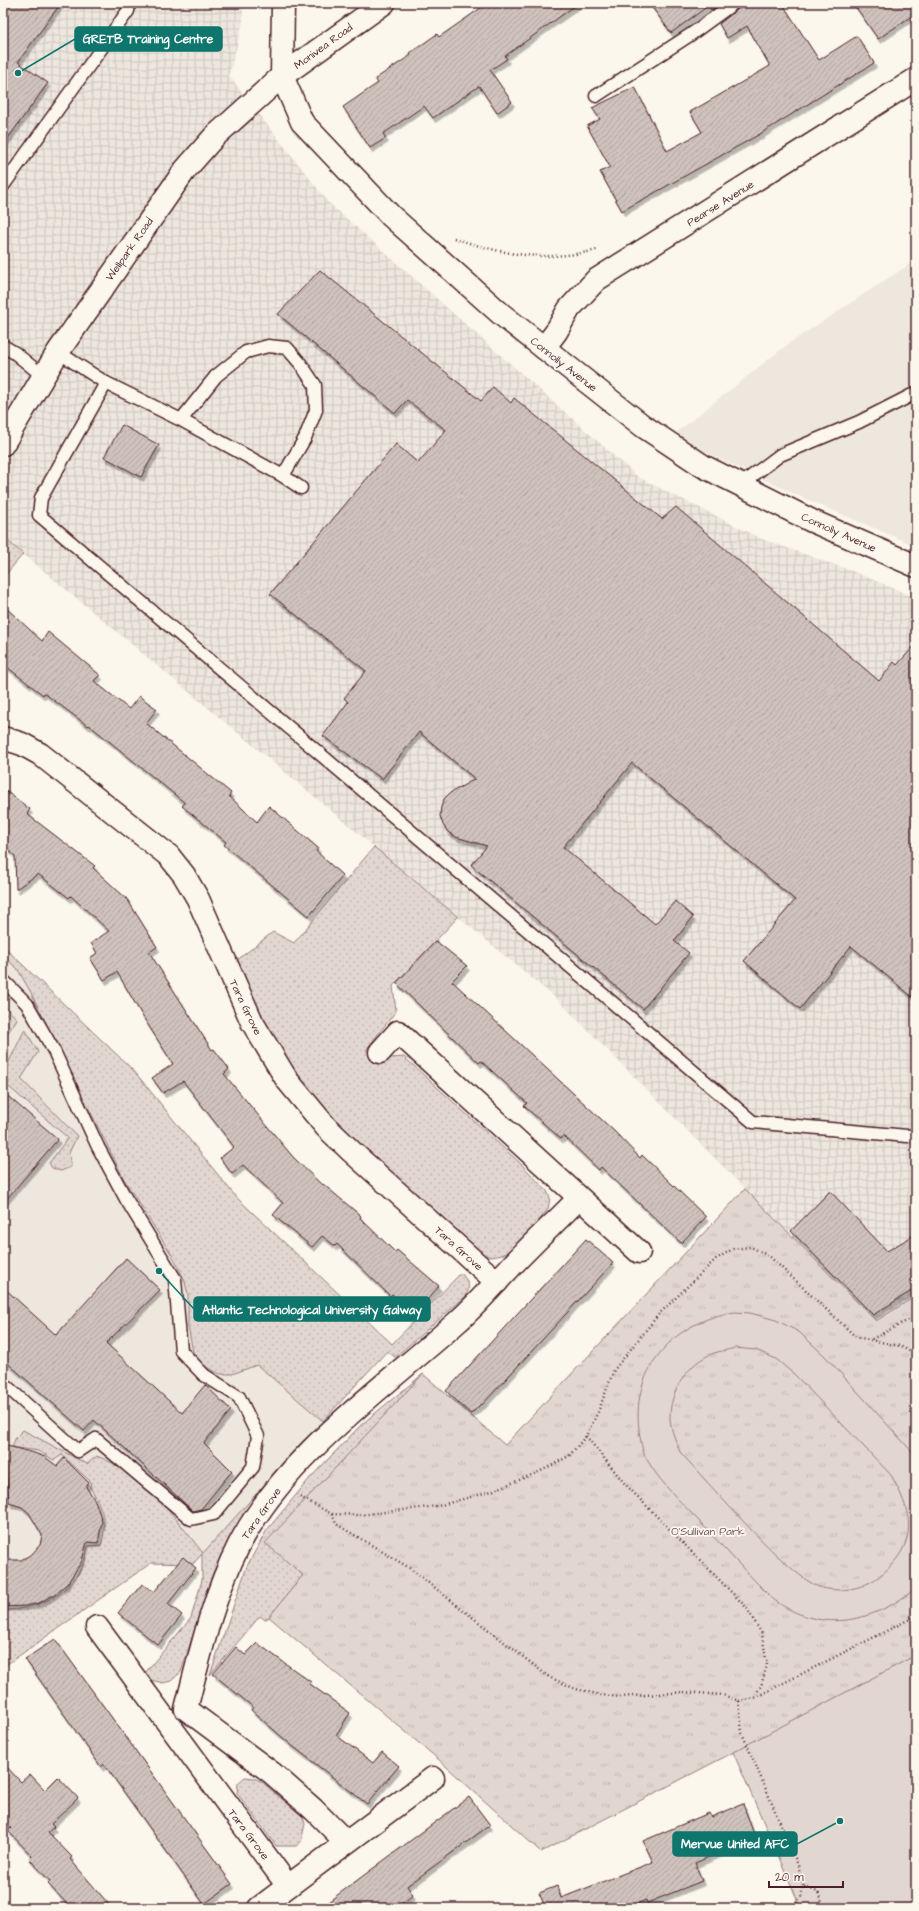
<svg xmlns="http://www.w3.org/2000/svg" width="919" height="1911" font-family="'Architects Daughter',sans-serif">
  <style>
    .built { fill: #eee7de }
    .industrial { fill: url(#industrial-grid) }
    .grass { fill: url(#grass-dots); stroke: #967b7e }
    .park { fill: url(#park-tufts); stroke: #967b7e }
    .garden { fill: #e2d7d0; stroke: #967b7e; fill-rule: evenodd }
    .building { fill: url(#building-hatch); stroke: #4a1f2b; filter: url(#shadow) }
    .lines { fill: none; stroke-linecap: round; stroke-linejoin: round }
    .service-casing { stroke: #4a1f2b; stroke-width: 15 }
    .minor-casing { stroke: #4a1f2b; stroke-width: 25 }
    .tertiary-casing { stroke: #4a1f2b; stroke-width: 25 }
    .secondary-casing { stroke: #4a1f2b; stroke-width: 25 }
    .path { stroke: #4a1f2b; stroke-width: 2.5; stroke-dasharray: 1 3; stroke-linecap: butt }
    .service { stroke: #fbf7ec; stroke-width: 12 }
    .minor { stroke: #fbf7ec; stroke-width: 22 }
    .tertiary { stroke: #fbf7ec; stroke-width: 22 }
    .secondary { stroke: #fbf7ec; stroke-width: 22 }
    .labels { text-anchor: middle; stroke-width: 3.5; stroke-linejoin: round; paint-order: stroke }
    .street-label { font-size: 11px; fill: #4a1f2b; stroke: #fbf7ec }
    .park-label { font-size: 11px; fill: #704d54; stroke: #fbf7ec }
    .leader { fill: none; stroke: #0f766e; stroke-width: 1.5 }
    .callout-dot { fill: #0f766e; stroke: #fbf7ec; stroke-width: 1.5 }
    .callout { fill: #0f766e; stroke: #0f766e; stroke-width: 1.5 }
    .callout-label { font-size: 12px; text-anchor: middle; font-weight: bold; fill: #fff }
  </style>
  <defs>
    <pattern id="industrial-grid" width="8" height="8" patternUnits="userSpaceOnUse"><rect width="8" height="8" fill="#eee7de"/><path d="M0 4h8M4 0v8" fill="none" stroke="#cec6bf"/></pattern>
    <pattern id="grass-dots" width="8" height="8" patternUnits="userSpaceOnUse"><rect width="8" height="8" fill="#e2d7d0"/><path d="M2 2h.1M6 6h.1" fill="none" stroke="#c3b8b3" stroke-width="1.8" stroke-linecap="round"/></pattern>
    <pattern id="park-tufts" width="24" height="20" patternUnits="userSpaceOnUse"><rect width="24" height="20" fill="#e2d7d0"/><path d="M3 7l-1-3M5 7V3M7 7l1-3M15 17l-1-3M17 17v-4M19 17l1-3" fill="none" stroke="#c3b8b3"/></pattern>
    <pattern id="building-hatch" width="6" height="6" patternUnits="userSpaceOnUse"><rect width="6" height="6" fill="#cfc2bc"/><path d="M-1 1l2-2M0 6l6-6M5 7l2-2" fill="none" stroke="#b3a6a2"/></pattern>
    <filter id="shadow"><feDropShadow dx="2.5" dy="4.5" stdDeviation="0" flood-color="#0004"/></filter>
  </defs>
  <rect width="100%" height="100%" fill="#fbf7ec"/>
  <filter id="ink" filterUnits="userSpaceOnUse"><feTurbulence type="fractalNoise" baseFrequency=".025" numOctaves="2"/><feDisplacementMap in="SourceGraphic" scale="8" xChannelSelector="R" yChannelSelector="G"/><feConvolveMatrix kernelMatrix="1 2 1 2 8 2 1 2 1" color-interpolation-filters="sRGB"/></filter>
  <g filter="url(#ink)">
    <!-- built -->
    <g class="built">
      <path d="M 916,260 L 916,546 L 801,497 L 705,452 L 689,442 L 677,432 L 788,344 Z"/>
      <path d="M 3,946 L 134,1071 L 236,1197 L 392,1345 L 193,1564 L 151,1563 L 3,1667 Z"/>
    </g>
    <!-- industrial -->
    <path class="industrial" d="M 3,3 L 243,3 L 243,22 L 229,76 L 329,203 L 638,477 L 762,539 L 855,572 L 916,598 L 916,1296 L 876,1321 L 558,1000 L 3,537 Z"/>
    <!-- grass -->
    <g class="grass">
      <path d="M 3,537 L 23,554 L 3,578 Z"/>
      <path d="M 374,847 L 458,917 L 393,986 L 396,1011 L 366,1050 L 381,1065 L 391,1058 L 404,1057 L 520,1163 L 547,1191 L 550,1198 L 548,1209 L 525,1239 L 513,1250 L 502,1255 L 492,1257 L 485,1255 L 326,1115 L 281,1054 L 256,1006 L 236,961 L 273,932 L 294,943 Z"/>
      <path d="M 3,946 L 134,1071 L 236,1197 L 392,1344 L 461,1273 C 468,1281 471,1286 466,1296 L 395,1357 L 387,1351 L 323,1421 L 257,1365 L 232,1374 L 220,1374 L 202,1365 L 193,1352 L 188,1326 L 188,1294 L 184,1279 L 175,1260 L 125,1181 L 30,991 L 17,968 L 3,956 Z"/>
      <path d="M 3,1004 L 17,1019 L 3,1040 Z"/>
      <path d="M 25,1029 L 38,1052 L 21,1079 L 77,1136 L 69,1153 L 71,1167 L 61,1171 L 52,1168 L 49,1163 L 68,1138 L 9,1087 L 3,1093 L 3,1074 Z"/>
      <path d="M 423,1374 L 266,1543 L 303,1575 L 269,1617 L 265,1620 L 260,1616 L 210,1675 L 247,1566 L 267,1530 L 310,1478 L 362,1424 Z"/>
      <path d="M 23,1430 L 87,1464 L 97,1456 C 149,1477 169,1511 203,1553 L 257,1493 L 235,1529 L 213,1573 L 181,1672 L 171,1681 L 163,1683 L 151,1680 L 144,1674 L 191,1618 L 202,1580 L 202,1554 L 193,1564 L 151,1563 L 3,1667 L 3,1610 C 43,1610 82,1588 88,1546 L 101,1545 C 109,1524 101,1505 90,1487 L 91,1482 L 62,1455 L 54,1460 L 38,1451 L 12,1447 L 16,1437 Z"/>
      <path d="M 245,1777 L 254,1778 L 262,1782 L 303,1817 L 305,1824 L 301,1842 L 296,1846 L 276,1846 L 237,1793 L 238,1783 Z"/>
    </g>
    <!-- park -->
    <path class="park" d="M 745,1189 L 876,1321 L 916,1296 L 916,1655 L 790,1723 L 541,1852 L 438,1759 L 269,1617 L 303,1575 L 265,1543 L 423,1374 L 505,1445 Z"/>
    <!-- garden -->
    <g class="garden">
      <path d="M 735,1312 L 750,1313 L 776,1320 L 799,1332 L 825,1356 L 916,1456 L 916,1588 C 874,1622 824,1634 777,1602 C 771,1598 766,1592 761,1587 C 744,1570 728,1552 711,1534 C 690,1510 662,1487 646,1458 C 642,1451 640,1438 639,1429 C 631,1368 676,1320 735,1312 ZM 735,1348 L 756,1350 L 776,1359 L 795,1375 L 891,1475 C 906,1502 918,1529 898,1557 C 880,1582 854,1595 822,1588 C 791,1580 706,1480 680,1452 C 676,1441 671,1431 670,1419 C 669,1392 688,1362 714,1353 C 720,1351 728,1350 735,1348 Z"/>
      <path d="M 916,1655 L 916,1908 L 801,1908 L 733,1752 Z"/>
    </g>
    <!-- building -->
    <g class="building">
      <path d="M 3,3 L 61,3 L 18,62 L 48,83 L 3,145 Z"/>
      <path d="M 488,3 L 579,3 L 505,56 L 507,59 L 490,70 L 512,102 L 497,113 L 479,86 L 433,118 L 424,106 L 383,134 L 386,138 L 370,148 L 343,107 L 378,83 L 375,79 L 411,55 L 410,53 L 437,34 L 439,37 Z"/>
      <path d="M 649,3 L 721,3 L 711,10 L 708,6 L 671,33 Z"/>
      <path d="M 741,3 L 782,3 L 819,60 L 857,36 L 874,63 L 760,134 L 622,211 L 600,172 L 610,167 L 587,126 L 600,119 L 592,108 L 635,87 L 667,151 L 702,132 L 690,112 L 770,66 L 747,26 L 727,38 L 719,24 L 738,9 Z"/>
      <path d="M 853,3 L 916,3 L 916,13 L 878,39 Z"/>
      <path d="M 320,270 L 481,401 L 493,387 L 511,403 L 514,398 L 662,519 L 676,507 L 879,681 L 894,662 L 897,665 L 916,644 L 916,1000 L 851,946 L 800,1009 L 744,961 L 795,900 L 632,763 L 563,847 L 655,924 L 675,901 L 693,917 L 674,941 L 689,953 L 643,1009 L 471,865 L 487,846 L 456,837 L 448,832 L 443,825 L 440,816 L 441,807 L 444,799 L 450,793 L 475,779 L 419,732 L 382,779 L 323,736 L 348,702 L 344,698 L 366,671 L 270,594 L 396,444 L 418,463 L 446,430 L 407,400 L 395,413 L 278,314 Z"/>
      <path d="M 122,425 L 159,445 L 141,477 L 104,457 Z"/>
      <path d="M 3,605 L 42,641 L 48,632 L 100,675 L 94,681 L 129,709 L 139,696 L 157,709 L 146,723 L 231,793 L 229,796 L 257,822 L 269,806 L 318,848 L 316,851 L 343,876 L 309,916 L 224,845 L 226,842 L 182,806 L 185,803 L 89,725 L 88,726 L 44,693 L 43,695 L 3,664 Z"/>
      <path d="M 3,789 L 30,809 L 27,814 L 95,866 L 93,868 L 127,899 L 157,947 L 149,952 L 212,1050 L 214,1049 L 229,1069 L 224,1074 L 293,1157 L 322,1185 L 323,1184 L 361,1216 L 360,1218 L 395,1252 L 397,1250 L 439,1286 L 415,1314 L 392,1294 L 390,1296 L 337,1244 L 335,1246 L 322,1236 L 312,1247 L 273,1215 L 283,1203 L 243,1165 L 232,1174 L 220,1158 L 234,1147 L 183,1081 L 163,1093 L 152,1078 L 173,1064 L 143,1017 L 117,972 L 104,980 L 90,958 L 97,953 L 91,943 L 109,931 L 71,896 L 69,898 L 38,874 L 16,889 L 15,856 L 3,845 Z"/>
      <path d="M 436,941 L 467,966 L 452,981 L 615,1132 L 640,1158 L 642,1155 L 706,1217 L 681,1243 L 601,1167 L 599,1170 L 564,1136 L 561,1139 L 524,1106 L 527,1103 L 481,1061 L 479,1063 L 396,983 Z"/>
      <path d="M 3,1092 L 58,1139 L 3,1203 Z"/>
      <path d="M 830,1191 L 887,1251 L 916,1234 L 916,1288 L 873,1315 L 791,1231 Z"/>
      <path d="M 586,1239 L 613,1263 L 482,1405 L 481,1404 L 471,1414 L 446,1391 Z"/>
      <path d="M 126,1258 L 160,1290 L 106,1343 L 182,1413 L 205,1385 L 231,1410 L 204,1443 L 232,1471 L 201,1509 L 193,1511 L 94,1420 L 84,1431 L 3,1359 L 3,1287 L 56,1335 Z"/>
      <path d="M 4,1445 L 34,1453 L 45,1457 L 57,1466 L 64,1458 L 89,1483 L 86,1487 L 95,1500 L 102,1521 L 98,1543 L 87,1542 L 82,1561 L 67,1584 L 53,1595 L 39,1603 L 25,1606 L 3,1607 L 3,1560 L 21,1560 L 32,1554 L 40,1545 L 42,1535 L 29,1513 L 22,1507 L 9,1503 Z"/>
      <path d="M 183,1557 L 196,1568 L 168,1604 L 182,1615 L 158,1645 L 118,1613 L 142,1584 L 154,1592 Z"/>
      <path d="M 55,1639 L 232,1884 L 204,1904 L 104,1764 L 101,1767 L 25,1659 Z"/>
      <path d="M 257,1643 L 311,1682 L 310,1684 L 350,1713 L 336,1735 L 373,1763 L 382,1752 L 399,1766 L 367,1804 L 290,1744 L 251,1710 L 253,1707 L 213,1674 L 236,1647 L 245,1655 Z"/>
      <path d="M 3,1763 L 21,1782 L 30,1774 L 45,1790 L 58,1777 L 78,1798 L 51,1824 L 54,1827 L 48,1832 L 72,1857 L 70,1859 L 112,1908 L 71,1908 L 48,1884 L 50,1881 L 29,1859 L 32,1856 L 8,1831 L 11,1828 L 3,1820 Z"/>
      <path d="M 469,1797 L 490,1825 L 407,1886 L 413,1895 L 396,1908 L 320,1908 Z"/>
      <path d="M 743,1804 L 755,1837 L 695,1863 L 702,1881 L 647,1903 L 646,1900 L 626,1908 L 538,1908 L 544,1904 L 539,1893 L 557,1886 L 561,1898 L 653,1862 L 643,1841 L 709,1813 L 711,1817 Z"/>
    </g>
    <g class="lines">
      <defs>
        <g id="service">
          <path d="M 596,96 L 690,35 L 734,3"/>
          <path d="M 3,186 L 128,11 L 129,3"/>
          <path d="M 3,346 L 15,353 L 43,376"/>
          <path d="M 58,352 L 106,383 L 181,420 L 283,476 L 305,438 L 316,410 L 315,385 L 300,363 L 287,348 L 268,346 L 246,352 L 216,376 L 181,420"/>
          <path d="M 106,383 L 41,498 L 39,515 L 753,1122 L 907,1136 L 916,1135"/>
          <path d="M 283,476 L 301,488"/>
          <path d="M 740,485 L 780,455 L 859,422 L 916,393"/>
          <path d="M 3,980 L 27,1004 L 54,1051 L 98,1147 L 126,1199 L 175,1279 L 181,1351 L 204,1375 L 239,1397 L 258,1436 L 253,1467 L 214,1514 L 191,1519 L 96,1439 L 78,1451 L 3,1383"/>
        </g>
        <g id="minor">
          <path d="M 544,348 L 556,332 L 569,309 L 596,280 L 916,79"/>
          <path d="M 3,738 L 22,744 L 40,754 L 169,856 L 184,875 L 198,899 L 252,1022 L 287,1080 L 326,1127 L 351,1151 L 497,1282"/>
          <path d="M 380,1052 L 398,1032 L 639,1252"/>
          <path d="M 97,1627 L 288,1886"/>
          <path d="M 346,1842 L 313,1809 L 272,1773 L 186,1709 C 200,1654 213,1596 239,1545 C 285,1456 382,1389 456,1323 C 480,1302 500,1277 523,1254 C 541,1235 561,1217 579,1198"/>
          <path d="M 259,1908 L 433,1778"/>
        </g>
        <path id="tertiary" d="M 283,3 L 282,76 L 302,122 L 391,216 L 501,314 L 544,348 L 643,426 L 703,466 L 812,521 L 916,566"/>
        <path id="secondary" d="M 3,444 L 58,352 L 185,170 L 214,137 L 282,76 L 384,3"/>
      </defs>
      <!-- service casing -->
      <use href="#service" class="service-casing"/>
      <!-- minor casing -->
      <use href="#minor" class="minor-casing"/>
      <!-- tertiary casing -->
      <use href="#tertiary" class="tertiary-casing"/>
      <!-- secondary casing -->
      <use href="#secondary" class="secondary-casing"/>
      <!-- path -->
      <g class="path">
        <path d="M 454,238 C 503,255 546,262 597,250"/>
        <path d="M 872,1339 L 916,1316"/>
        <path d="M 586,1436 L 625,1484 L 746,1607 L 762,1634 L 767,1665 L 761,1686 L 754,1697"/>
        <path d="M 300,1497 L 332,1514 L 359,1515 L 438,1506 L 492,1491 L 541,1471 L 569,1456 L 586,1436 L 598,1412 L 614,1370 L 659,1314 L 716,1259 L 733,1249 L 751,1247 L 769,1256 L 856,1337 L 900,1346 L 916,1355"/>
        <path d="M 332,1514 L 336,1524 L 408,1567 L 549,1677 L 576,1689 L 601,1695 L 621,1697 L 684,1692 L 723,1695 L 739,1701 L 754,1698 L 916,1616"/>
        <path d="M 739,1701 L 742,1733 L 798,1865 L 803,1886"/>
        <path d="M 790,1908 L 801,1897 L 803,1886 L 818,1892 L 824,1908"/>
      </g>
      <!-- service -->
      <use href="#service" class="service"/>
      <!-- minor -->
      <use href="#minor" class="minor"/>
      <!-- tertiary -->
      <use href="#tertiary" class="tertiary"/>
      <!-- secondary -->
      <use href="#secondary" class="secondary"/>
    </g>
  </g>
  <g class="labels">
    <!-- street labels -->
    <g class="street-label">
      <text transform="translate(323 46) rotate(-36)" y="4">Monivea Road</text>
      <text transform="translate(720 203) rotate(-32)" y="4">Pearse Avenue</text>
      <text transform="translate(129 249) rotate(-55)" y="4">Wellpark Road</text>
      <text transform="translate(564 364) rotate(38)" y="4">Connolly Avenue</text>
      <text transform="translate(839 532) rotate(24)" y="4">Connolly Avenue</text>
      <text transform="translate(246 1007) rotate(64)" y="4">Tara Grove</text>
      <text transform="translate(459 1248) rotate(42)" y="4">Tara Grove</text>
      <text transform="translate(261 1513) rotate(-55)" y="4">Tara Grove</text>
      <text transform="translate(249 1834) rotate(53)" y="4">Tara Grove</text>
    </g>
    <!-- park labels -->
    <g class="park-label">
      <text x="708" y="1535">O'Sullivan Park</text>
    </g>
  </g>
  <!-- callouts -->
  <path class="leader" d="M18 73L75 39M159 1271L194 1309M840 1821L797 1844"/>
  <g class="callout-dot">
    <circle cx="18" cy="73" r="4"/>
    <circle cx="159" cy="1271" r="4"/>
    <circle cx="840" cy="1821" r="4"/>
  </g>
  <g class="callout">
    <rect x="75" y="27" width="147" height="24" rx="4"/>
    <rect x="194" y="1297" width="236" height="24" rx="4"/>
    <rect x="673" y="1832" width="124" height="24" rx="4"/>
  </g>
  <g class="callout-label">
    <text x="148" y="43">GRETB Training Centre</text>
    <text x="312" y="1314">Atlantic Technological University Galway</text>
    <text x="735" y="1848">Mervue United AFC</text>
  </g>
  <!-- margin -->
  <rect width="919" height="1911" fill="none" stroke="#fbf7ec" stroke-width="16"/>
  <rect x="8" y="8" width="903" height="1895" fill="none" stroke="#4a1f2b" stroke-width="1.5" filter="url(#ink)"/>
  <!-- scale -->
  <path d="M769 1881v6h74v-6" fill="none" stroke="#4a1f2b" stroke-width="2"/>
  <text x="775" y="1881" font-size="12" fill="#4a1f2b" stroke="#fbf7ec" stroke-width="3" paint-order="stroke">20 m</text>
</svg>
